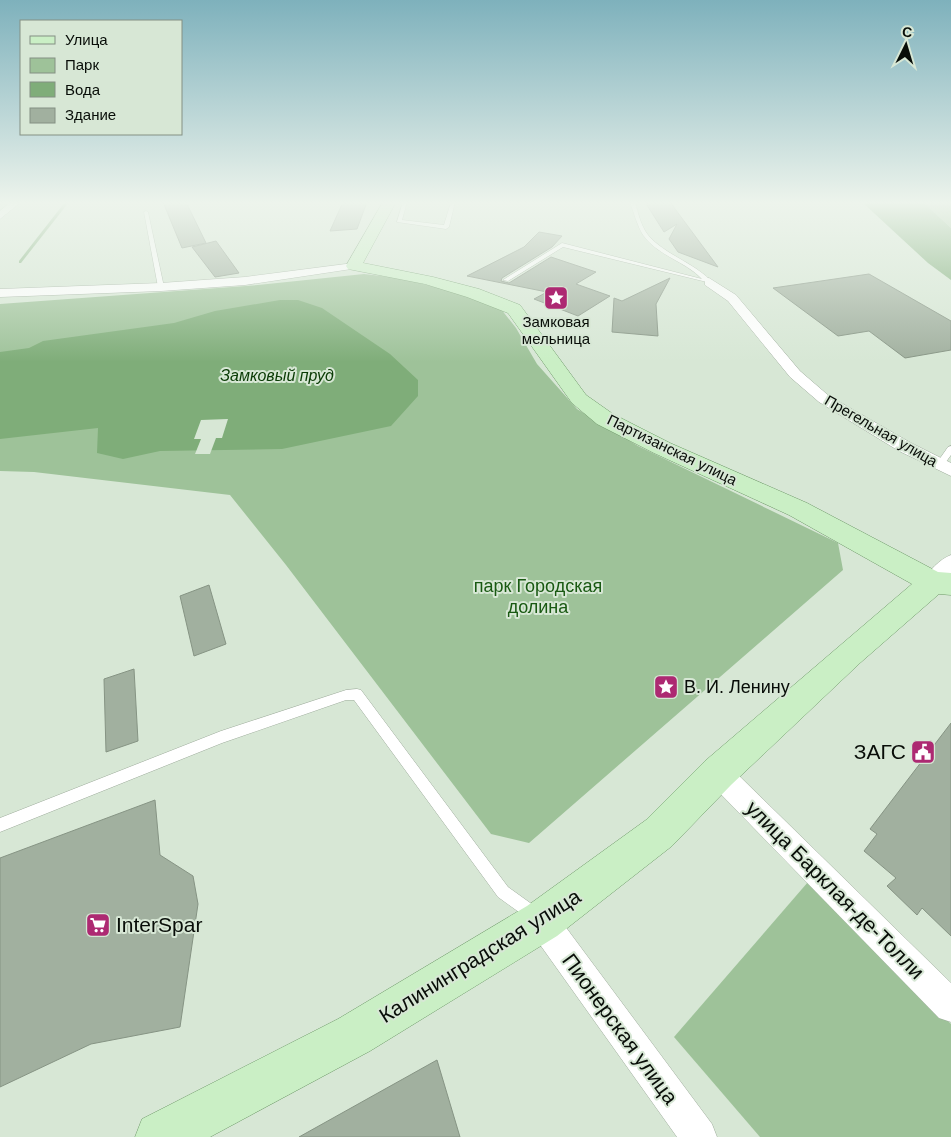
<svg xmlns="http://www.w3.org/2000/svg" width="951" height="1137" font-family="Helvetica,sans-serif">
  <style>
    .green { fill: #9ec299 }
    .water { fill: #7fad79 }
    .pier { fill: #d7e7d5 }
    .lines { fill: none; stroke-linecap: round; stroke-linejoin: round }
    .stream { fill: #7fad79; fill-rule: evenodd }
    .building { fill: #a1b09f; stroke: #869484 }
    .service-casing { stroke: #9dab9b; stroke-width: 1 }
    .minor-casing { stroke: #9dab9b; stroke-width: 1 }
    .primary-casing { stroke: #6f996a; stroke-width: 1 }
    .service { fill: #fff; fill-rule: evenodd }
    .minor { fill: #fff; fill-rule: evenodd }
    .primary { fill: #caefc5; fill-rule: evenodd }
    .labels { text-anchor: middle; stroke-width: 4; stroke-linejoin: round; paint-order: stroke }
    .far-poi-label { font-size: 15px; fill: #080d08; stroke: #d7e7d5 }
    .far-street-label { font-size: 15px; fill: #080d08; stroke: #d7e7d5 }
    .far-water-label { font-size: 16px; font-style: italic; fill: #0a3b05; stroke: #d7e7d5 }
    .park-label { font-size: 18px; fill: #195912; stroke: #d7e7d5 }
    .poi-label { font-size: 18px; fill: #080d08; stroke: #d7e7d5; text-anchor: start }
    .near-poi-label { font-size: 21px; fill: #080d08; stroke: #d7e7d5; text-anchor: end }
    .near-street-label { font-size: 21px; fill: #080d08; stroke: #d7e7d5 }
  </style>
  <rect width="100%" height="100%" fill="#d7e7d5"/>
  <!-- green -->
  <g class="green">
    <path d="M 923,202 L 951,202 L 951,228 Z"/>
    <path d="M 364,274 L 399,278 L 431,286 L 466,295 L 501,309 L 516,328 L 537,364 L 577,409 L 638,446 L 838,543 L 843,570 L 529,843 L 491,834 L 286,565 L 230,495 L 34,472 L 0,471 L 0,304 L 258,285 Z"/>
    <path d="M 808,882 L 951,1024 L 951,1137 L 760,1137 L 674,1037 Z"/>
  </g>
  <!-- water -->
  <g class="water">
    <path d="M 862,202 L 923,202 L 951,228 L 951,280 L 928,263 Z"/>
    <path d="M 280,300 L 298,300 L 322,308 L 390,354 L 418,380 L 418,396 L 391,426 L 282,449 L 160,451 L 123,459 L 97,453 L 98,428 L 0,439 L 0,352 L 29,348 L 43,341 L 174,323 L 215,311 Z"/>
  </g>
  <!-- pier -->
  <path class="pier" d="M 228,419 L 222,438 L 216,438 L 210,454 L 195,454 L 201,439 L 194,439 L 201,420 Z"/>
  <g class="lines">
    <!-- stream -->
    <path class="stream" d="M 65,202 L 69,202 L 21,263 L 19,263 L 19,261 Z"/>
  </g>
  <!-- building -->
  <g class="building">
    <path d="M 163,202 L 186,202 L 206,243 L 182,248 Z"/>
    <path d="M 343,202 L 367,202 L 357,229 L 330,231 Z"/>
    <path d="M 645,202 L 670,202 L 718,267 L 678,252 L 669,239 L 677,224 L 664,232 Z"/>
    <path d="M 539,232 L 562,236 L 552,247 L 502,278 L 501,281 L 509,283 L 551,257 L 596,272 L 576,284 L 610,296 L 578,316 L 534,299 L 547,292 L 467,276 L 524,247 Z"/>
    <path d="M 216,241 L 239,273 L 215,277 L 192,247 Z"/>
    <path d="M 869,274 L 951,321 L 951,350 L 905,358 L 869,331 L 838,336 L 773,288 Z"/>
    <path d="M 670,278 L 656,304 L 658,336 L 612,332 L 614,298 L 622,301 Z"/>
    <path d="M 209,585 L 226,644 L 194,656 L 180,596 Z"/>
    <path d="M 134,669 L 138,741 L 106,752 L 104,679 Z"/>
    <path d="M 951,723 L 951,936 L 922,908 L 917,915 L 887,886 L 896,878 L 864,851 L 877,834 L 870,829 Z"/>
    <path d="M 155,800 L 160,855 L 193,876 L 198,904 L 180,1027 L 91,1044 L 0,1087 L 0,858 Z"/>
    <path d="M 437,1060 L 460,1137 L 299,1137 Z"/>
  </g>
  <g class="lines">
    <defs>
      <g id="service">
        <path d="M 403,202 L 407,202 L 402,220 L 444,225 L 451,202 L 455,202 L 449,227 L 446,229 L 397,222 Z"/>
        <path d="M 630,202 L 635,202 C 638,213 641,226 648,235 C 665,255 693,262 711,281 L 711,283 L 563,247 L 508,281 L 503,280 L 562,243 L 702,279 C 685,261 658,256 643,235 C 637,225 634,213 630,202 Z"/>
        <path d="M 146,211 L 148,212 L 164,287 L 161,289 L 158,287 L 144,212 Z"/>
        <path d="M 951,446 L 951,455 L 943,466 L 937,466 L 936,464 L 948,447 Z"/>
        <path d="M 357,689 L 361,690 L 508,887 L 540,910 L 542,915 L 540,920 L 535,922 L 530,920 L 498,897 L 354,700 L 346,700 L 222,743 L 0,832 L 0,818 L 221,731 L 346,690 Z"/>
      </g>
      <g id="minor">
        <path d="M 11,202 L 21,202 L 0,219 L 0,211 Z"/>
        <path d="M 354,263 L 358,264 L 358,268 L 245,285 L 161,291 L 0,297 L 0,289 L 161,283 L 245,277 Z"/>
        <path d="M 709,278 L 736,295 L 800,371 L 829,396 L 911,443 L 951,463 L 951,476 L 899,451 L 819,402 L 790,377 L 728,301 L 705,285 L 705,279 Z"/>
        <path d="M 951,555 L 951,576 C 943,585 938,592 926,588 L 923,582 C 928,571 940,559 951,555 Z"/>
        <path d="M 718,760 L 727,764 L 951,983 L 951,1022 L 939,1018 L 709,782 L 705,773 L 709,764 Z"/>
        <path d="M 542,906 L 553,910 L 712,1124 L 717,1137 L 677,1137 L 531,932 L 527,921 L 531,910 Z"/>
      </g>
      <path id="primary" d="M 383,202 L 396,202 L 363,263 L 433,277 L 479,289 L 520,305 L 586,395 L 613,414 L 670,443 L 807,503 L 938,572 L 951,573 L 951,595 L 939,594 L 860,663 L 731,785 L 672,846 L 557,936 L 370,1051 L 210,1137 L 135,1137 L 142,1119 L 338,1019 L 527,906 L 646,820 L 705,761 L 912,584 L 789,515 L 654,453 L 597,424 L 572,403 L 508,313 L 467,297 L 425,284 L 348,269 L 346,266 Z"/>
    </defs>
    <!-- service casing -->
    <use href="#service" class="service-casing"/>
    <!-- minor casing -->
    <use href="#minor" class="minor-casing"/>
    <!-- primary casing -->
    <use href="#primary" class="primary-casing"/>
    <!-- service -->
    <use href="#service" class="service"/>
    <!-- minor -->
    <use href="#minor" class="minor"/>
    <!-- primary -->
    <use href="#primary" class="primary"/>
  </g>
  <!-- sky -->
  <linearGradient id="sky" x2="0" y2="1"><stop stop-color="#7eb1bc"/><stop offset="0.56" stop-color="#edf4ec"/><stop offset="1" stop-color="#edf4ec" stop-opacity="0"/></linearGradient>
  <rect width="951" height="362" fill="url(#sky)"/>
  <!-- icons -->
  <defs>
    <symbol id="sight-square" viewBox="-11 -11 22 22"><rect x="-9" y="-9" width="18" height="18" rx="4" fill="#ad2972" stroke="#d7e7d5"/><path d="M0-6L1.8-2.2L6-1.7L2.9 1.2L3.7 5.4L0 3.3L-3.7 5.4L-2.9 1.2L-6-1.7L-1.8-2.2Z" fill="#fff"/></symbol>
    <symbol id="civic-square" viewBox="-11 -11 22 22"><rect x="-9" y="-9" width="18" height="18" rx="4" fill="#ad2972" stroke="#d7e7d5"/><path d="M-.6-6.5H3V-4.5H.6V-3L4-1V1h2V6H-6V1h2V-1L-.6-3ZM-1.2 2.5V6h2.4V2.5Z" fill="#fff"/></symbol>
    <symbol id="supermarket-square" viewBox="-11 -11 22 22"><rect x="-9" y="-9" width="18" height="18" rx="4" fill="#ad2972" stroke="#d7e7d5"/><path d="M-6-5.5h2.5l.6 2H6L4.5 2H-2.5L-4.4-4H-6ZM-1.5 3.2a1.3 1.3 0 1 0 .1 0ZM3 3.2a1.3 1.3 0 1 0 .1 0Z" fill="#fff"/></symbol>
  </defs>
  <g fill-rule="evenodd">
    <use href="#sight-square" x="542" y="284" width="28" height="28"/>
    <use href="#sight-square" x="652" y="673" width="28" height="28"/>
    <use href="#civic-square" x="909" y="738" width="28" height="28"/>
    <use href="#supermarket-square" x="84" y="911" width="28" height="28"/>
  </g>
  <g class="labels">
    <!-- far-poi labels -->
    <g class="far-poi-label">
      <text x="556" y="327">Замковая<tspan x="556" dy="17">мельница</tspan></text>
    </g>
    <!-- far-street labels -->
    <g class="far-street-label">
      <text transform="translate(881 431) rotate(30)" y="5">Прегельная улица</text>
      <text transform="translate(672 450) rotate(26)" y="5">Партизанская улица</text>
    </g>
    <!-- far-water labels -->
    <g class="far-water-label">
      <text x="277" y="381">Замковый пруд</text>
    </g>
    <!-- park labels -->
    <g class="park-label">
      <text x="538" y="592">парк Городская<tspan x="538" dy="21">долина</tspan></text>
    </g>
    <!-- poi labels -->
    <g class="poi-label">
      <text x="684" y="693">В. И. Ленину</text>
    </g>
    <!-- near-poi labels -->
    <g class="near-poi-label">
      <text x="906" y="759">ЗАГС</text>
      <text x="116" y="932" text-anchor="start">InterSpar</text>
    </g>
    <!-- near-street labels -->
    <g class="near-street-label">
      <text transform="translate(835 890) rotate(45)" y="7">улица Барклая-де-Толли</text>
      <text transform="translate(480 956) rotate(-32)" y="7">Калининградская улица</text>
      <text transform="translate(620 1029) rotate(54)" y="7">Пионерская улица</text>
    </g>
  </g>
  <!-- legend -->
  <rect x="20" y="20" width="162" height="115" fill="#d7e7d5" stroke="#849083"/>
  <rect x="30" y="36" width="25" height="8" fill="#caefc5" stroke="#849083"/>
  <text x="65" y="45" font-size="15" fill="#080d08">Улица</text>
  <rect x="30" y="58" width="25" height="15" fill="#9ec299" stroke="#849083"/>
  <text x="65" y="70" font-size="15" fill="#080d08">Парк</text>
  <rect x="30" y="82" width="25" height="15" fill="#7fad79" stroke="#849083"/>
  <text x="65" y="95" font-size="15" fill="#080d08">Вода</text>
  <rect x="30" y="108" width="25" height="15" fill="#a1b09f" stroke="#849083"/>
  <text x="65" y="120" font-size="15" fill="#080d08">Здание</text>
  <!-- north arrow -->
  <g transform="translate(906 45) rotate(5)" stroke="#d7e7d5" stroke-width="4" paint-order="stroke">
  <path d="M0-4L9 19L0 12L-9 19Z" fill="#080d08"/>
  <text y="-8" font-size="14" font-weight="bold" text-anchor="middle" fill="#080d08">С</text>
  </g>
</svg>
